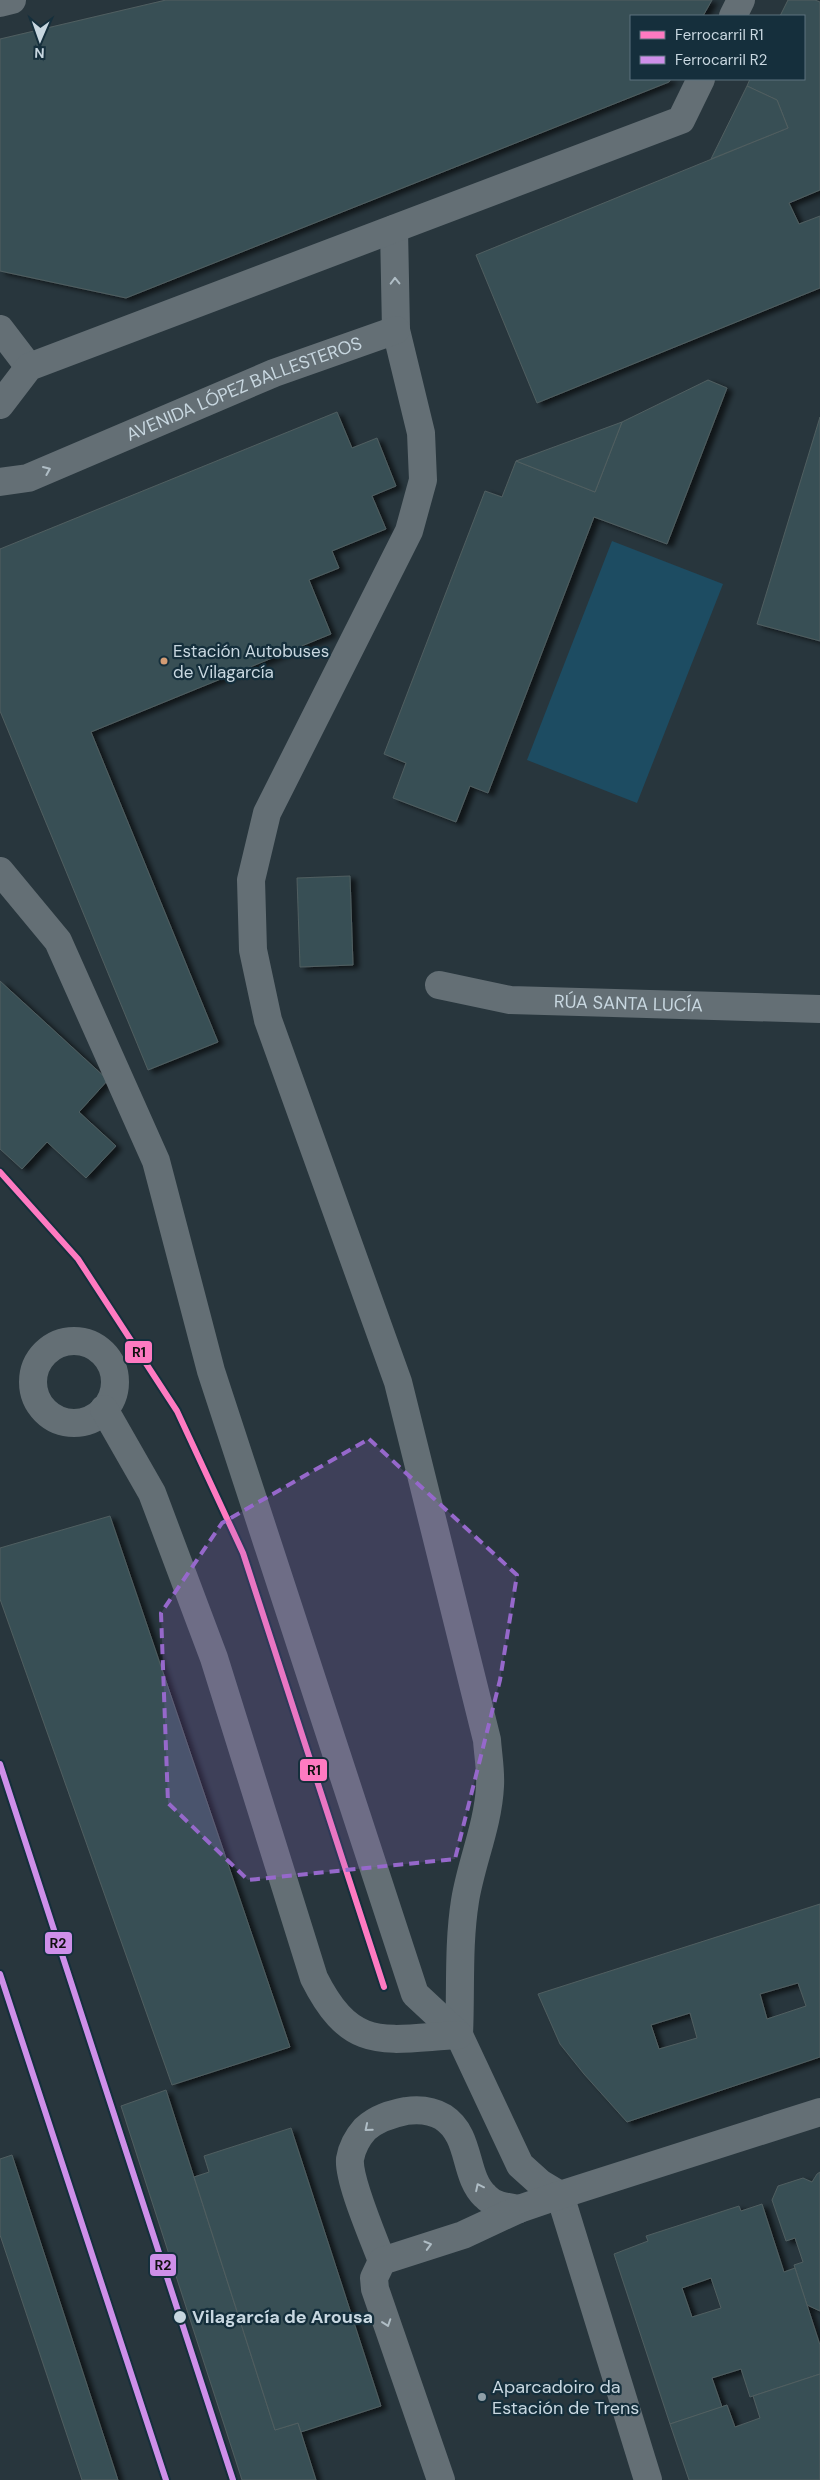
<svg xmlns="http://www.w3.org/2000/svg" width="820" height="2480" font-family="'DM Sans',sans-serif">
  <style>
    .green { fill: #1d4c62 }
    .building { fill: #395054; stroke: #505e61; fill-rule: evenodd; filter: url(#shadow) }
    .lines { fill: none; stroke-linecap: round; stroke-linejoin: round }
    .minor { stroke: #646f75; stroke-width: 28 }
    .rail-casing { stroke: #646d73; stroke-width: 5.5 }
    .rail { stroke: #152f3c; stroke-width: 4; stroke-dasharray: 11; stroke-linecap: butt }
    .rail-1-casing { stroke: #152f3c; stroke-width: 10 }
    .rail-2-casing { stroke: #152f3c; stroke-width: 10 }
    .rail-1 { stroke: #fe7ac1; stroke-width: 6 }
    .rail-2 { stroke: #ce8fe9; stroke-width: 6 }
    .oneway { stroke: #afbdc5 }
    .marked { fill: #9668cb; fill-opacity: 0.2; stroke: #9668cb; stroke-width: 4; stroke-dasharray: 10 6; stroke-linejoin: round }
    .bus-dot { fill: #d39c74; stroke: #152f3c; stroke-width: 2 }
    .stop-dot { fill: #c8d7e0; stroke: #152f3c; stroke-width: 2 }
    .poi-dot { fill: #909fa7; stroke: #152f3c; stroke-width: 2 }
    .labels { text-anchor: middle; stroke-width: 4.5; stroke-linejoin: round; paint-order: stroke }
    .bus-label { font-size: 17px; fill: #c8d7e0; stroke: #152f3c; text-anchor: start }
    .street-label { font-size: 18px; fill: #c8d7e0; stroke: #152f3c }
    .stop-label { font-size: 18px; font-weight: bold; fill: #c8d7e0; stroke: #152f3c; text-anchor: start }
    .poi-label { font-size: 18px; fill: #c8d7e0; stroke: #152f3c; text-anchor: start }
    .line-badge { stroke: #152f3c; stroke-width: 2 }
    .pale-badge-label { font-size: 14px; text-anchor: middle; font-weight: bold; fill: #111 }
  </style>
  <defs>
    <filter id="shadow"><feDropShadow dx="5.5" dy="3" stdDeviation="2.5" flood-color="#0009"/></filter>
  </defs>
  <rect width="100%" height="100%" fill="#28363d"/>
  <!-- green -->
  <path class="green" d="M 612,541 L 723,584 L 637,803 L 527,760 Z"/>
  <!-- building -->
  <g class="building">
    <path d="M 166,0 L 712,0 L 703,16 L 631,16 L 631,79 L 671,79 L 669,82 L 126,298 L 0,271 L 0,39 Z"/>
    <path d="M 788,0 L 815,0 L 820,2 L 820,190 L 789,203 L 799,224 L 820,216 L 820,288 L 537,403 L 476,255 L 788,128 L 777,100 L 747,86 L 750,79 L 804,79 L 804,16 L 780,16 Z"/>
    <path d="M 747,86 L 777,100 L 788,128 L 711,159 Z"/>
    <path d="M 708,380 L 727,388 L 667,544 L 594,517 L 488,793 L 470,786 L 456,822 L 393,798 L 406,763 L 384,754 L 485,491 L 502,497 L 516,461 L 595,492 L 622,422 Z"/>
    <path d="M 337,412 L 352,448 L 377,438 L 396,486 L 372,496 L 386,529 L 332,551 L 339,568 L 309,580 L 331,634 L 91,732 L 218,1042 L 148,1070 L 0,711 L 0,549 Z"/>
    <path d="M 820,417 L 820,641 L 757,624 Z"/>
    <path d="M 622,422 L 595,492 L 516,461 Z"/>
    <path d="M 350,876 L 353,965 L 300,967 L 297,878 Z"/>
    <path d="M 0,981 L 108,1080 L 79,1112 L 116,1146 L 86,1178 L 47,1142 L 22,1169 L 0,1149 Z"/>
    <path d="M 110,1516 L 290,2047 L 172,2085 L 0,1599 L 0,1548 Z"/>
    <path d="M 820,1904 L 820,2057 L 627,2122 L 584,2074 L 560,2044 L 538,1994 ZM 798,1983 L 806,2006 L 767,2019 L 760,1994 ZM 690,2013 L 697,2038 L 659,2049 L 651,2025 Z"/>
    <path d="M 166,2090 L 275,2430 L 298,2423 L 316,2480 L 242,2480 L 121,2106 Z"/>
    <path d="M 291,2128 L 381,2406 L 301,2432 L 298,2423 L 275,2430 L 194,2177 L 209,2172 L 204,2156 Z"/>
    <path d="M 12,2155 L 118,2480 L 82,2480 L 0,2235 L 0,2159 Z"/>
    <path d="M 820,2172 L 820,2311 L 807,2305 L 794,2265 L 803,2262 L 795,2238 L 786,2241 L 772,2200 L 778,2186 L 803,2178 L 812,2182 L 817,2174 Z"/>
    <path d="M 762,2204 L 784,2272 L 795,2268 L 820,2345 L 820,2374 L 750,2397 L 741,2369 L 712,2378 L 722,2407 L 670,2424 L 614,2254 L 648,2241 L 646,2236 L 739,2206 L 741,2211 ZM 711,2278 L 721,2308 L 692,2317 L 682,2288 Z"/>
    <path d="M 820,2374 L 820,2480 L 689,2480 L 670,2424 L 727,2405 L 735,2427 L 760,2418 L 753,2396 Z"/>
  </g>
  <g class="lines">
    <!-- minor -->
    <g class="minor">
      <path d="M 0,3 L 12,0"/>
      <path d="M 733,16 L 741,0"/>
      <path d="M 394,229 L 396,330 L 421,433 L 423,480 L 409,531 L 267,813 L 251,880 L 253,950 L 268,1020 L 398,1382 L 487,1740 C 488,1755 491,1771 490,1786 C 488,1826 471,1863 465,1901 C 458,1945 461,1990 459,2035"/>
      <path d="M 0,329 L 29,367"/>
      <path d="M 0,405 L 29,367 L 681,120 L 701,79"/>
      <path id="s1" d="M 0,482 L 28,478 L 274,373 L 396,330"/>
      <path d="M 0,871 L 58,941 L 156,1161 L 211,1371 L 415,1994 L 459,2035 L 520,2165 L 540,2183 L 560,2195"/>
      <path id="s2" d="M 439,985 L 510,1000 L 820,1009"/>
      <circle cx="74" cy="1382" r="41"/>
      <path d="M 104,1409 L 152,1493 L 214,1658 L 314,1978 C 352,2054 385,2039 459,2035"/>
      <path d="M 560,2195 L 648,2480"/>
      <path d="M 382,2261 C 374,2239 348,2180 350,2159 C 352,2147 357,2138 365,2129 C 377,2118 391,2114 406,2111 C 420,2109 431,2110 443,2117 C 472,2136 463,2175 485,2196 C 494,2206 507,2207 519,2209"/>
      <path d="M 441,2480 L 375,2289 L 374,2278 L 382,2261 L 463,2235 L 519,2209 L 560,2195 L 820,2112"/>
    </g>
    <defs>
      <g id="rail">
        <path d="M 0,1172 L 78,1259 L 177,1411 L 243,1553 L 384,1987"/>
        <path d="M 0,1764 L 233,2480"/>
      </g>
    </defs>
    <!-- rail casing -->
    <use href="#rail" class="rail-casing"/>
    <!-- rail -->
    <use href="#rail" class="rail"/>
    <defs>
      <path id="rail-1" d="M 0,1172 L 78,1259 L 177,1411 L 243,1553 L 384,1987"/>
      <g id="rail-2">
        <path d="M 0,1764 L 233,2480"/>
        <path d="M 0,1974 L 166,2480"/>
      </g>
    </defs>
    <!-- rail-1 casing -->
    <use href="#rail-1" class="rail-1-casing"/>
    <!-- rail-2 casing -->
    <use href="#rail-2" class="rail-2-casing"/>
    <!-- rail-1 -->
    <use href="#rail-1" class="rail-1"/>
    <!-- rail-2 -->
    <use href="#rail-2" class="rail-2"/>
  </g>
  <!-- one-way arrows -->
  <defs><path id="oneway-chevron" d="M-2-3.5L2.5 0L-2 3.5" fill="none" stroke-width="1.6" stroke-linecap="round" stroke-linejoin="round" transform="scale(1.25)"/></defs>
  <g class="oneway">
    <use href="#oneway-chevron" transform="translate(395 281) rotate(-91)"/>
    <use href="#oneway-chevron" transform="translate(47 470) rotate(-23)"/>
    <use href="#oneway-chevron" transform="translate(368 2128) rotate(140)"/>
    <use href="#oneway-chevron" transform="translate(479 2187) rotate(-116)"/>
    <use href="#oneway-chevron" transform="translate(428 2245) rotate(-16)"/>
    <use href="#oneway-chevron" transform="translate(387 2323) rotate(71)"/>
  </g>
  <!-- marked area -->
  <path class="marked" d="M 369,1439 L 517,1575 L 500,1680 L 455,1859 L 248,1880 L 168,1803 L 161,1613 L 222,1523 Z"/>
  <!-- markers -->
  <circle class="bus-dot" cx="164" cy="661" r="4.5"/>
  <circle class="stop-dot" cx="180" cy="2317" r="7"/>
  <circle class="poi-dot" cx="482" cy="2397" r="5"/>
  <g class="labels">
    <!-- bus labels -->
    <g class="bus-label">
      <text x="173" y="657">Estación Autobuses<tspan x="173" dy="21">de Vilagarcía</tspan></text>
    </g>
    <!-- street labels -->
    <g class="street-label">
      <text dy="6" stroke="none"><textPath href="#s1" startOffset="262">AVENIDA LÓPEZ BALLESTEROS</textPath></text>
      <text dy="6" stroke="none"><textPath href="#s2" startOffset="191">RÚA SANTA LUCÍA</textPath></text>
    </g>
    <!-- stop labels -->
    <g class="stop-label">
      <text x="192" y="2323">Vilagarcía de Arousa</text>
    </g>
    <!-- poi labels -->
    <g class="poi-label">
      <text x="492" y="2393">Aparcadoiro da<tspan x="492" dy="21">Estación de Trens</tspan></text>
    </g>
  </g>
  <g class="line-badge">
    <rect x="124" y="1340" width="29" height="24" rx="5" fill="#fe7ac1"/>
    <rect x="299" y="1758" width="29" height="24" rx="5" fill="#fe7ac1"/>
    <rect x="44" y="1931" width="29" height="24" rx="5" fill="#ce8fe9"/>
    <rect x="149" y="2253" width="28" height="24" rx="5" fill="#ce8fe9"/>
  </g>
  <g class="pale-badge-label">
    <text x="139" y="1357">R1</text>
    <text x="314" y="1775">R1</text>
    <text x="58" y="1948">R2</text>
    <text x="163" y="2270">R2</text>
  </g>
  <!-- legend -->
  <rect x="630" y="15" width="175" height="65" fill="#152f3c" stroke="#5d727e"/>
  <rect x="640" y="31" width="25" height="8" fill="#fe7ac1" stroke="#5d727e"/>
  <text x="675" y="40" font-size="15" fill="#c8d7e0">Ferrocarril R1</text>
  <rect x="640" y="56" width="25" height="8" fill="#ce8fe9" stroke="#5d727e"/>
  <text x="675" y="65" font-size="15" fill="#c8d7e0">Ferrocarril R2</text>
  <!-- north arrow -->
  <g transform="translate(40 40) rotate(182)" stroke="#152f3c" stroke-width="4" paint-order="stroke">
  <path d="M0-4L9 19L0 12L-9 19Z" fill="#c8d7e0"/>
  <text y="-8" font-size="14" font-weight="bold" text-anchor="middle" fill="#c8d7e0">N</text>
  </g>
</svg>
